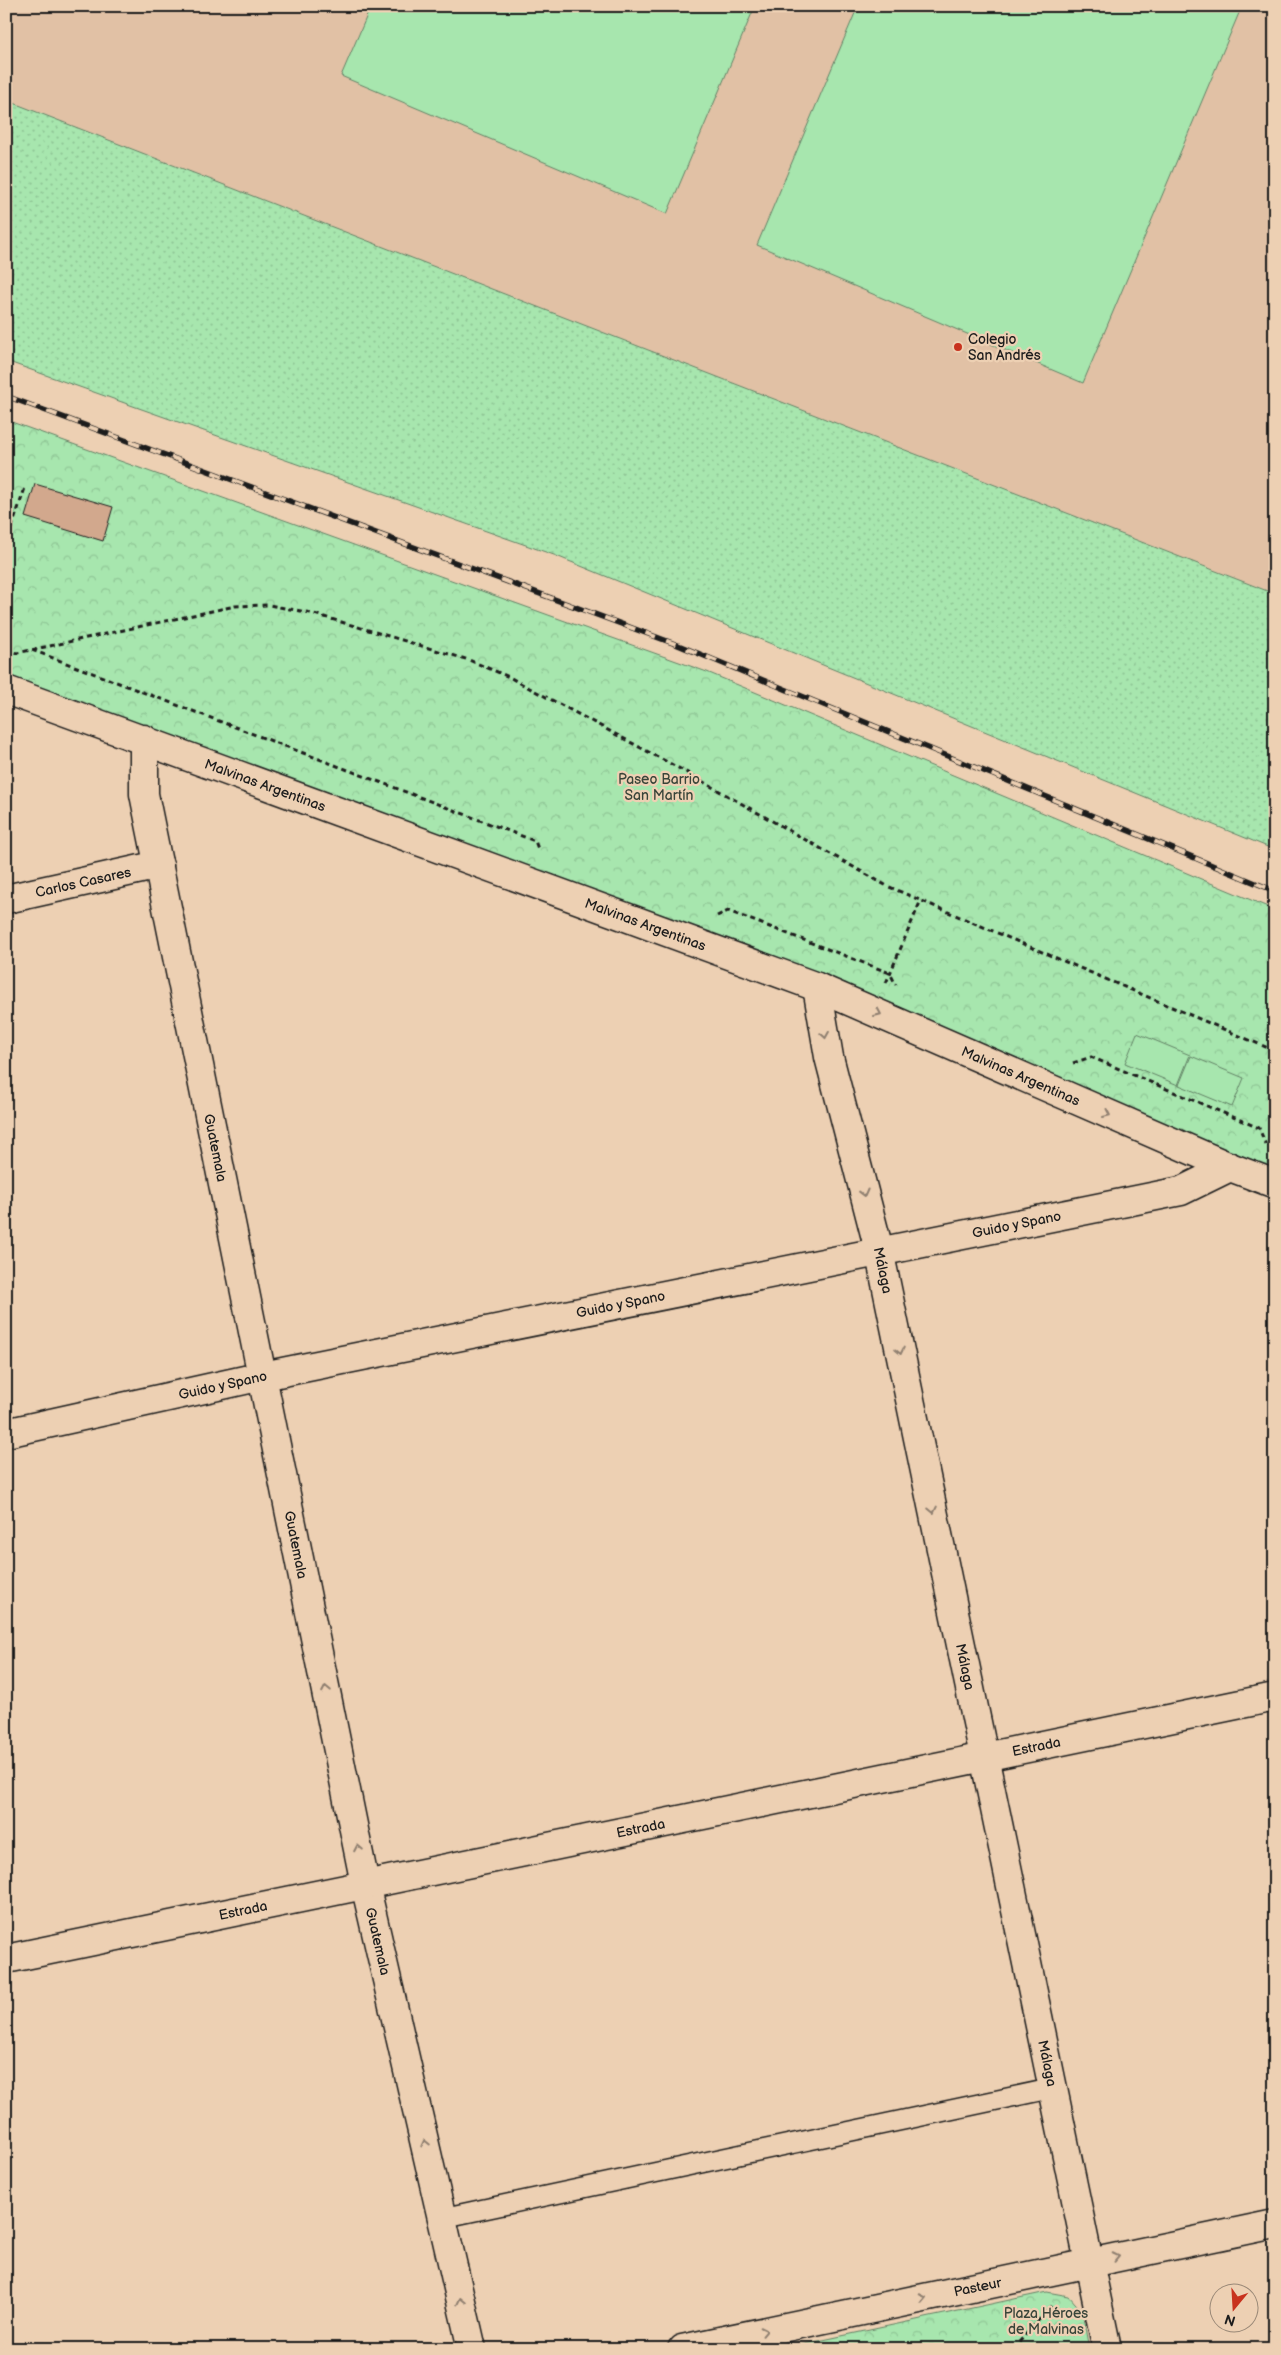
<svg xmlns="http://www.w3.org/2000/svg" width="1281" height="2355" font-family="'Balsamiq Sans',sans-serif">
  <style>
    .built { fill: #e1c1a5 }
    .grass { fill: url(#grass-dots); stroke: #628165 }
    .forest { fill: url(#forest-crowns); stroke: #628165 }
    .garden { fill: #a7e6ae; stroke: #628165 }
    .building { fill: #d2a88d; stroke: #1c1c1c }
    .lines { fill: none; stroke-linecap: round; stroke-linejoin: round }
    .lane-casing { stroke: #1c1c1c; stroke-width: 22 }
    .street-casing { stroke: #1c1c1c; stroke-width: 31 }
    .path { stroke: #1c1c1c; stroke-width: 3; stroke-dasharray: 5 4; stroke-linecap: butt }
    .lane { stroke: #edd0b3; stroke-width: 19 }
    .street { stroke: #edd0b3; stroke-width: 28 }
    .rail-casing { stroke: #1c1c1c; stroke-width: 5.5 }
    .rail { stroke: #edd0b3; stroke-width: 4; stroke-dasharray: 11; stroke-linecap: butt }
    .oneway { stroke: #8f7f6f }
    .poi-dot { fill: #c8321e; stroke: #edd0b3; stroke-width: 2 }
    .labels { text-anchor: middle; stroke-width: 4.5; stroke-linejoin: round; paint-order: stroke }
    .poi-label { font-size: 14px; fill: #1c1c1c; stroke: #edd0b3; text-anchor: start }
    .park-label { font-size: 14px; fill: #384439; stroke: #edd0b3 }
    .street-label { font-size: 14px; fill: #1c1c1c; stroke: #edd0b3 }
  </style>
  <defs>
    <pattern id="grass-dots" width="8" height="8" patternUnits="userSpaceOnUse" patternTransform="scale(1.25)"><rect width="8" height="8" fill="#a7e6ae"/><path d="M2 2h.1M6 6h.1" fill="none" stroke="#8fc595" stroke-width="1.8" stroke-linecap="round"/></pattern>
    <pattern id="forest-crowns" width="20" height="18" patternUnits="userSpaceOnUse" patternTransform="scale(1.25)"><rect width="20" height="18" fill="#a7e6ae"/><path d="M2 6a3 3 0 1 1 6 0M12 15a3 3 0 1 1 6 0" fill="none" stroke="#8fc595"/></pattern>
  </defs>
  <rect width="100%" height="100%" fill="#edd0b3"/>
  <filter id="ink" filterUnits="userSpaceOnUse"><feTurbulence type="fractalNoise" baseFrequency=".02" numOctaves="2"/><feDisplacementMap in="SourceGraphic" scale="10" xChannelSelector="R" yChannelSelector="G"/><feConvolveMatrix kernelMatrix="1 2 1 2 8 2 1 2 1" color-interpolation-filters="sRGB"/></filter>
  <g filter="url(#ink)">
    <!-- built -->
    <path class="built" d="M 6,6 L 1275,6 L 1275,594 L 6,100 Z"/>
    <!-- grass -->
    <path class="grass" d="M 6,100 L 1275,594 L 1275,850 L 554,555 L 6,361 Z"/>
    <!-- forest -->
    <g class="forest">
      <path d="M 6,420 L 707,672 L 1275,910 L 1275,1172 L 6,679 Z"/>
      <path d="M 1047,2292 L 1069,2296 L 1082,2311 L 1089,2349 L 781,2349 Z"/>
    </g>
    <!-- garden -->
    <g class="garden">
      <path d="M 371,6 L 755,6 L 667,214 L 341,76 Z"/>
      <path d="M 858,6 L 1242,6 L 1083,383 L 757,245 Z"/>
      <path d="M 1137,1033 L 1190,1055 L 1178,1085 L 1125,1063 Z"/>
      <path d="M 1191,1056 L 1244,1078 L 1232,1107 L 1179,1085 Z"/>
    </g>
    <!-- building -->
    <path class="building" d="M 35,484 L 113,507 L 103,541 L 25,517 Z"/>
    <g class="lines">
      <defs>
        <path id="lane" d="M 442,2218 L 1054,2088"/>
        <g id="street">
          <path id="s1" d="M 6,690 L 817,987 L 1230,1167 L 1275,1184"/>
          <path id="s2" d="M 144,739 L 144,794 L 365,1884 L 472,2349"/>
          <path id="s3" d="M 6,899 L 159,865"/>
          <path id="s4" d="M 817,987 L 829,1057 L 879,1250 L 1107,2349"/>
          <path id="s5" d="M 6,1433 L 263,1376 L 1181,1191 L 1230,1167"/>
          <path id="s6" d="M 6,1959 L 1275,1697"/>
          <path id="s7" d="M 682,2349 L 1275,2224"/>
        </g>
      </defs>
      <!-- lane casing -->
      <use href="#lane" class="lane-casing"/>
      <!-- street casing -->
      <use href="#street" class="street-casing"/>
      <!-- path -->
      <g class="path">
        <path d="M 6,545 L 25,488"/>
        <path d="M 6,650 L 17,653 L 235,606 L 269,605 L 311,613 L 469,660 L 509,677 L 684,771 L 887,886 L 1275,1051"/>
        <path d="M 32,650 L 535,841 L 538,849"/>
        <path d="M 717,916 L 728,911 L 890,973 L 896,985"/>
        <path d="M 886,983 L 921,900"/>
        <path d="M 1073,1063 L 1091,1057 L 1259,1128 L 1266,1145"/>
        <path d="M 1013,2349 L 1051,2306"/>
      </g>
      <!-- lane -->
      <use href="#lane" class="lane"/>
      <!-- street -->
      <use href="#street" class="street"/>
      <defs>
        <path id="rail" d="M 6,396 L 678,645 L 1275,891"/>
      </defs>
      <!-- rail casing -->
      <use href="#rail" class="rail-casing"/>
      <!-- rail -->
      <use href="#rail" class="rail"/>
    </g>
    <!-- one-way arrows -->
    <defs><path id="oneway-chevron" d="M-2-3.5L2.5 0L-2 3.5" fill="none" stroke-width="1.6" stroke-linecap="round" stroke-linejoin="round" transform="scale(1.25)"/></defs>
    <g class="oneway">
      <use href="#oneway-chevron" transform="translate(878 1013) rotate(24)"/>
      <use href="#oneway-chevron" transform="translate(825 1035) rotate(81)"/>
      <use href="#oneway-chevron" transform="translate(1107 1114) rotate(24)"/>
      <use href="#oneway-chevron" transform="translate(864 1193) rotate(76)"/>
      <use href="#oneway-chevron" transform="translate(900 1351) rotate(78)"/>
      <use href="#oneway-chevron" transform="translate(933 1510) rotate(78)"/>
      <use href="#oneway-chevron" transform="translate(326 1689) rotate(-101)"/>
      <use href="#oneway-chevron" transform="translate(358 1848) rotate(-101)"/>
      <use href="#oneway-chevron" transform="translate(425 2143) rotate(-103)"/>
      <use href="#oneway-chevron" transform="translate(1116 2257) rotate(-12)"/>
      <use href="#oneway-chevron" transform="translate(923 2298) rotate(-12)"/>
      <use href="#oneway-chevron" transform="translate(461 2301) rotate(-103)"/>
      <use href="#oneway-chevron" transform="translate(764 2331) rotate(-12)"/>
    </g>
  </g>
  <!-- markers -->
  <circle class="poi-dot" cx="958" cy="347" r="5"/>
  <g class="labels">
    <!-- poi labels -->
    <g class="poi-label">
      <text x="968" y="344">Colegio<tspan x="968" dy="16">San Andrés</tspan></text>
    </g>
    <!-- park labels -->
    <g class="park-label">
      <text x="659" y="784">Paseo Barrio<tspan x="659" dy="16">San Martín</tspan></text>
      <text x="1046" y="2318">Plaza Héroes<tspan x="1046" dy="16">de Malvinas</tspan></text>
    </g>
    <!-- street labels -->
    <g class="street-label">
      <text dy="5" stroke="none"><textPath href="#s1" startOffset="276">Malvinas Argentinas</textPath></text>
      <text dy="5" stroke="none"><textPath href="#s3" startOffset="79">Carlos Casares</textPath></text>
      <text dy="5" stroke="none"><textPath href="#s1" startOffset="681">Malvinas Argentinas</textPath></text>
      <text dy="5" stroke="none"><textPath href="#s1" startOffset="1086">Malvinas Argentinas</textPath></text>
      <text dy="5" stroke="none"><textPath href="#s2" startOffset="416">Guatemala</textPath></text>
      <text dy="5" stroke="none"><textPath href="#s5" startOffset="1032">Guido y Spano</textPath></text>
      <text dy="5" stroke="none"><textPath href="#s4" startOffset="291">Málaga</textPath></text>
      <text dy="5" stroke="none"><textPath href="#s5" startOffset="628">Guido y Spano</textPath></text>
      <text dy="5" stroke="none"><textPath href="#s5" startOffset="222">Guido y Spano</textPath></text>
      <text dy="5" stroke="none"><textPath href="#s2" startOffset="821">Guatemala</textPath></text>
      <text dy="5" stroke="none"><textPath href="#s4" startOffset="696">Málaga</textPath></text>
      <text dy="5" stroke="none"><textPath href="#s6" startOffset="1052">Estrada</textPath></text>
      <text dy="5" stroke="none"><textPath href="#s6" startOffset="648">Estrada</textPath></text>
      <text dy="5" stroke="none"><textPath href="#s6" startOffset="242">Estrada</textPath></text>
      <text dy="5" stroke="none"><textPath href="#s2" startOffset="1226">Guatemala</textPath></text>
      <text dy="5" stroke="none"><textPath href="#s4" startOffset="1101">Málaga</textPath></text>
      <text dy="5" stroke="none"><textPath href="#s7" startOffset="302">Pasteur</textPath></text>
    </g>
  </g>
  <!-- margin -->
  <rect width="1281" height="2355" fill="none" stroke="#edd0b3" stroke-width="25"/>
  <rect x="12" y="12" width="1256" height="2330" fill="none" stroke="#1c1c1c" stroke-width="2" filter="url(#ink)"/>
  <!-- north arrow -->
  <g transform="translate(1234 2308) rotate(198)"><circle r="24" fill="#edd0b3" stroke="#998877"/>
  <path d="M0-4L9 19L0 12L-9 19Z" fill="#c8321e"/>
  <text y="-8" font-size="14" font-weight="bold" text-anchor="middle" fill="#1c1c1c">N</text>
  </g>
</svg>
